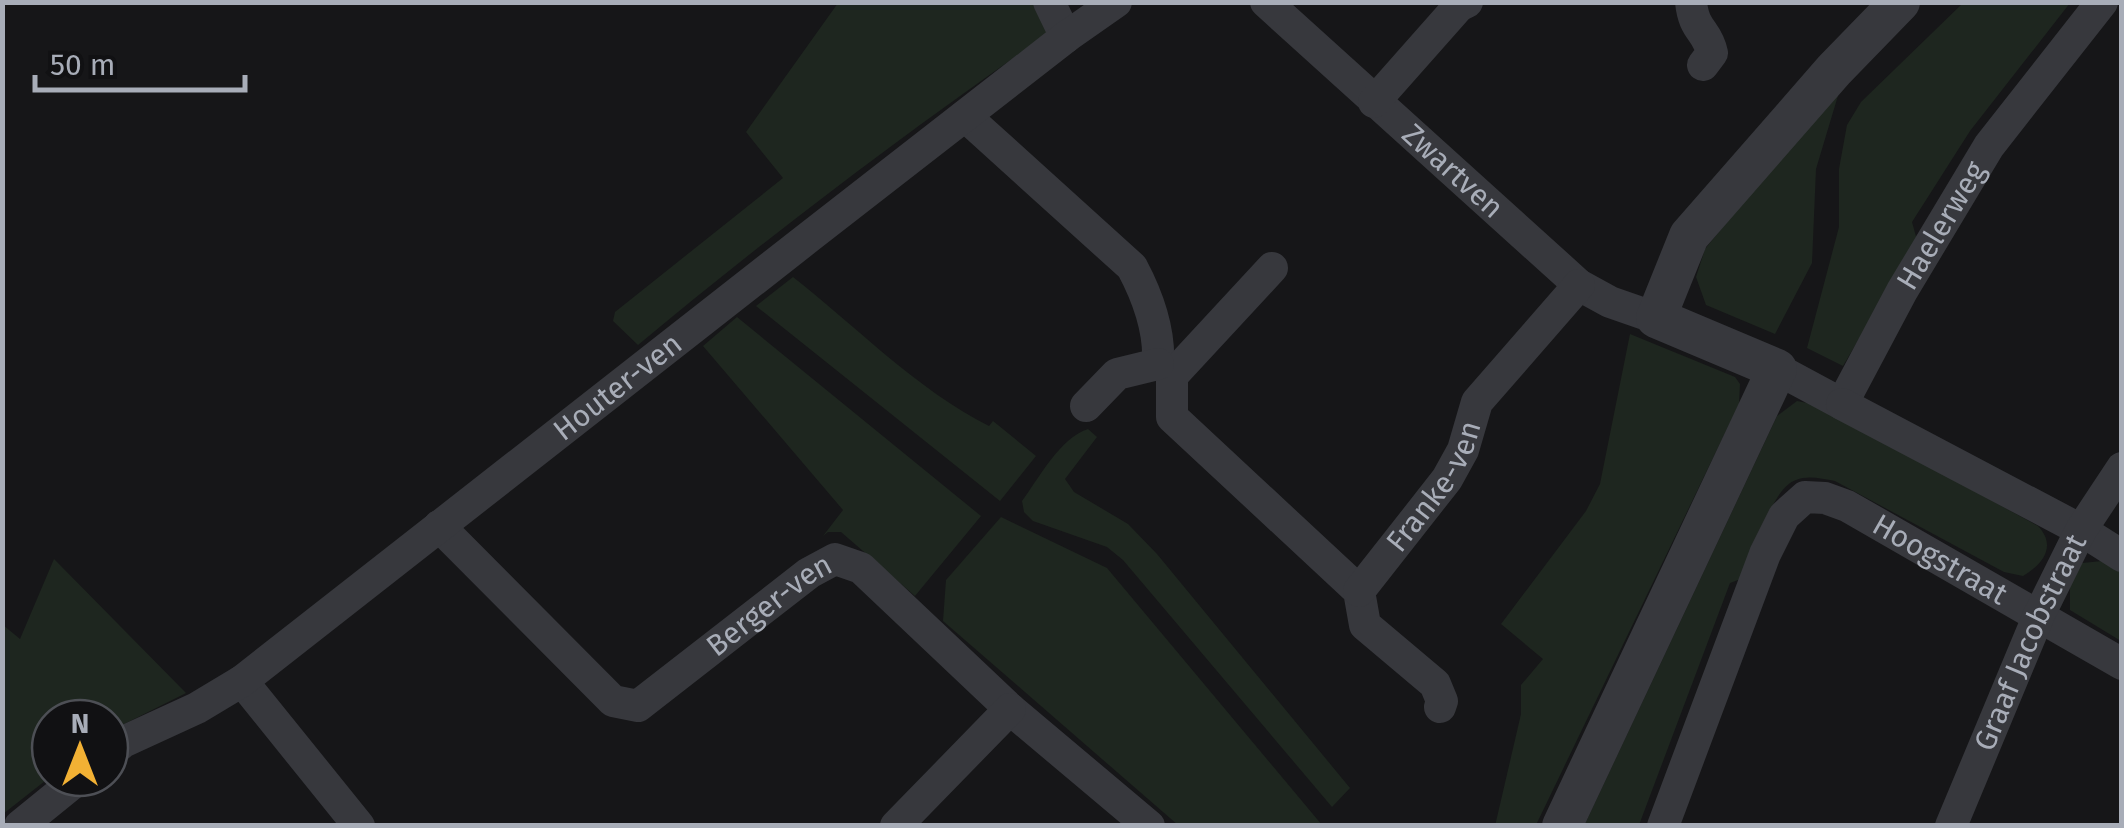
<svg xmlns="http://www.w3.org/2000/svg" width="2124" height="828" font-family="'Fira Sans',sans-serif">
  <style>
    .green { fill: #1e261f }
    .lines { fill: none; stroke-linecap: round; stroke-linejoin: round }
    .minor { stroke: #37383d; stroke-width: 32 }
    .tertiary { stroke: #37383d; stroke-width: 40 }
    .labels { text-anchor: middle; stroke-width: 8; stroke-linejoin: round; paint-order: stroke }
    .street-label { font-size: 30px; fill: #a8adb8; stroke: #111113 }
  </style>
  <rect width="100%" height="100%" fill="#161618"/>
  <!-- green -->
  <g class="green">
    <path d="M 838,3 L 1039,3 L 1049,33 C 908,131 771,234 638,345 L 613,321 L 615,312 L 783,178 L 746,132 Z"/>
    <path d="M 1963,3 L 2070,3 L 1970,131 L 1912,222 L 1917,240 L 1843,366 L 1807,348 L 1839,227 L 1839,169 L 1847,125 L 1861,102 Z"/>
    <path d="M 1843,79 L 1816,169 L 1812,263 L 1775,334 L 1706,305 L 1696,277 L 1705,249 Z"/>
    <path d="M 793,277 C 857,327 916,389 989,426 L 993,421 L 1036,456 L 1000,501 L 756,306 Z"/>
    <path d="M 737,317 L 981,516 L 915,596 L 841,532 L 828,532 L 823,536 L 843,510 L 703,346 Z"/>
    <path d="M 1630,334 L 1735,377 L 1740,384 L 1739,404 L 1536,825 L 1495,826 L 1521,714 L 1521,685 L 1543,659 L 1501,624 L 1586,511 L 1600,484 Z"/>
    <path d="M 1797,401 L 1817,405 L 2038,526 C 2057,546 2043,564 2023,576 L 2004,572 L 1835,481 C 1822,479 1809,475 1796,480 C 1771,488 1755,553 1746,577 L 1730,583 L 1639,825 L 1584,826 L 1777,416 Z"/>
    <path d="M 1088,429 L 1097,437 L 1065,479 L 1074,492 L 1128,524 L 1157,554 L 1350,788 L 1332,807 L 1123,560 L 1107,547 L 1033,521 L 1024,512 L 1022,501 C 1039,478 1060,438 1088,429 Z"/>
    <path d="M 1001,517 L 1107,568 L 1322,825 L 1178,825 L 943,621 L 946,580 Z"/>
    <path d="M 54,559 L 186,693 L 110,731 L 110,718 L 50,718 L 50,777 L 3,814 L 3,625 L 20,639 Z"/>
    <path d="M 2102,561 L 2121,571 L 2121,641 L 2070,610 L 2070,583 L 2082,563 Z"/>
  </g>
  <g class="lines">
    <!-- minor -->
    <g class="minor">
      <path d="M 1049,2 L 1066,37"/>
      <path id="s1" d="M 1266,2 L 1579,285 L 1610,302 L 1656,318"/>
      <path d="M 1691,2 C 1694,32 1707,29 1712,53 L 1703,65"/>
      <path d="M 1374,102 L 1459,6 L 1467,2"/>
      <path d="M 965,116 L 1132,267 C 1148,297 1160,330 1158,364"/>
      <path d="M 1272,268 L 1172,376 L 1172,417 L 1359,591 L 1365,625 L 1435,684 L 1442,701 L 1440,707"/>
      <path id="s2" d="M 1777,369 L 1842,404 L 1902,291 L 1989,146 L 2102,2"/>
      <path d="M 1842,404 L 2081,530 L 2122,556"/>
      <path d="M 1086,406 L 1117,374 L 1158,364"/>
      <path id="s3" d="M 439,526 L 613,701 L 638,706 L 809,573 L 835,559 L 861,568 L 1010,709 L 1149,826"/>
      <path id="s4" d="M 1359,591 L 1447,479 L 1463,450 L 1477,402 L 1579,285"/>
      <path d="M 242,681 L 359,826"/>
      <path id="s5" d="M 110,753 L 123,742 L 197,708 L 242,681 L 809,237 L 1066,37 L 1116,2"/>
      <path d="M 20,826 L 79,778"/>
      <path d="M 896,826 L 1010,709"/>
      <path id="s6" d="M 1663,826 L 1765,554 L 1784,516 L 1805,497 L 1825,498 L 1847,506 L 2122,664"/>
      <path id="s7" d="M 1951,826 L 2039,615 L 2081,530 L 2122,468"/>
    </g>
    <!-- tertiary -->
    <path class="tertiary" d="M 1562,826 L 1777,369 L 1656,318 L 1689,236 L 1834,70 L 1900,2"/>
  </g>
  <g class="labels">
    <!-- street labels -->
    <g class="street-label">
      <text dy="10" stroke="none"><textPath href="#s1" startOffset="252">Zwartven</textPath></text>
      <text dy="10" stroke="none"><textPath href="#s2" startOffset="278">Haelerweg</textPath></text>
      <text dy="10" stroke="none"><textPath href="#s5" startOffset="628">Houter-ven</textPath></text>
      <text dy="10" stroke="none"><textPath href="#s4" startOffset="130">Franke-ven</textPath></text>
      <text dy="10" stroke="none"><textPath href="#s6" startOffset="512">Hoogstraat</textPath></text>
      <text dy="10" stroke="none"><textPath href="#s3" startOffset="438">Berger-ven</textPath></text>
      <text dy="10" stroke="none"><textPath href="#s7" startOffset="200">Graaf Jacobstraat</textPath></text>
    </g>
  </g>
  <!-- border -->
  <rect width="2124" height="828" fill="none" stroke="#a8adb8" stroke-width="10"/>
  <!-- north arrow -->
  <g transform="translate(80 748)"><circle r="48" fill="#111113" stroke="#4d4f55" stroke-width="2.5"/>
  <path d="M0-8L18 38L0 25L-18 38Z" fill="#f2b134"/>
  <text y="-15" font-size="28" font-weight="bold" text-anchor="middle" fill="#a8adb8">N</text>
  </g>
  <!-- scale -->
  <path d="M35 75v15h210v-15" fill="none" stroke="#a8adb8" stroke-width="5"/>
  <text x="50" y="75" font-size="30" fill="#a8adb8" stroke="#111113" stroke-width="8" paint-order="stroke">50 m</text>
</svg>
